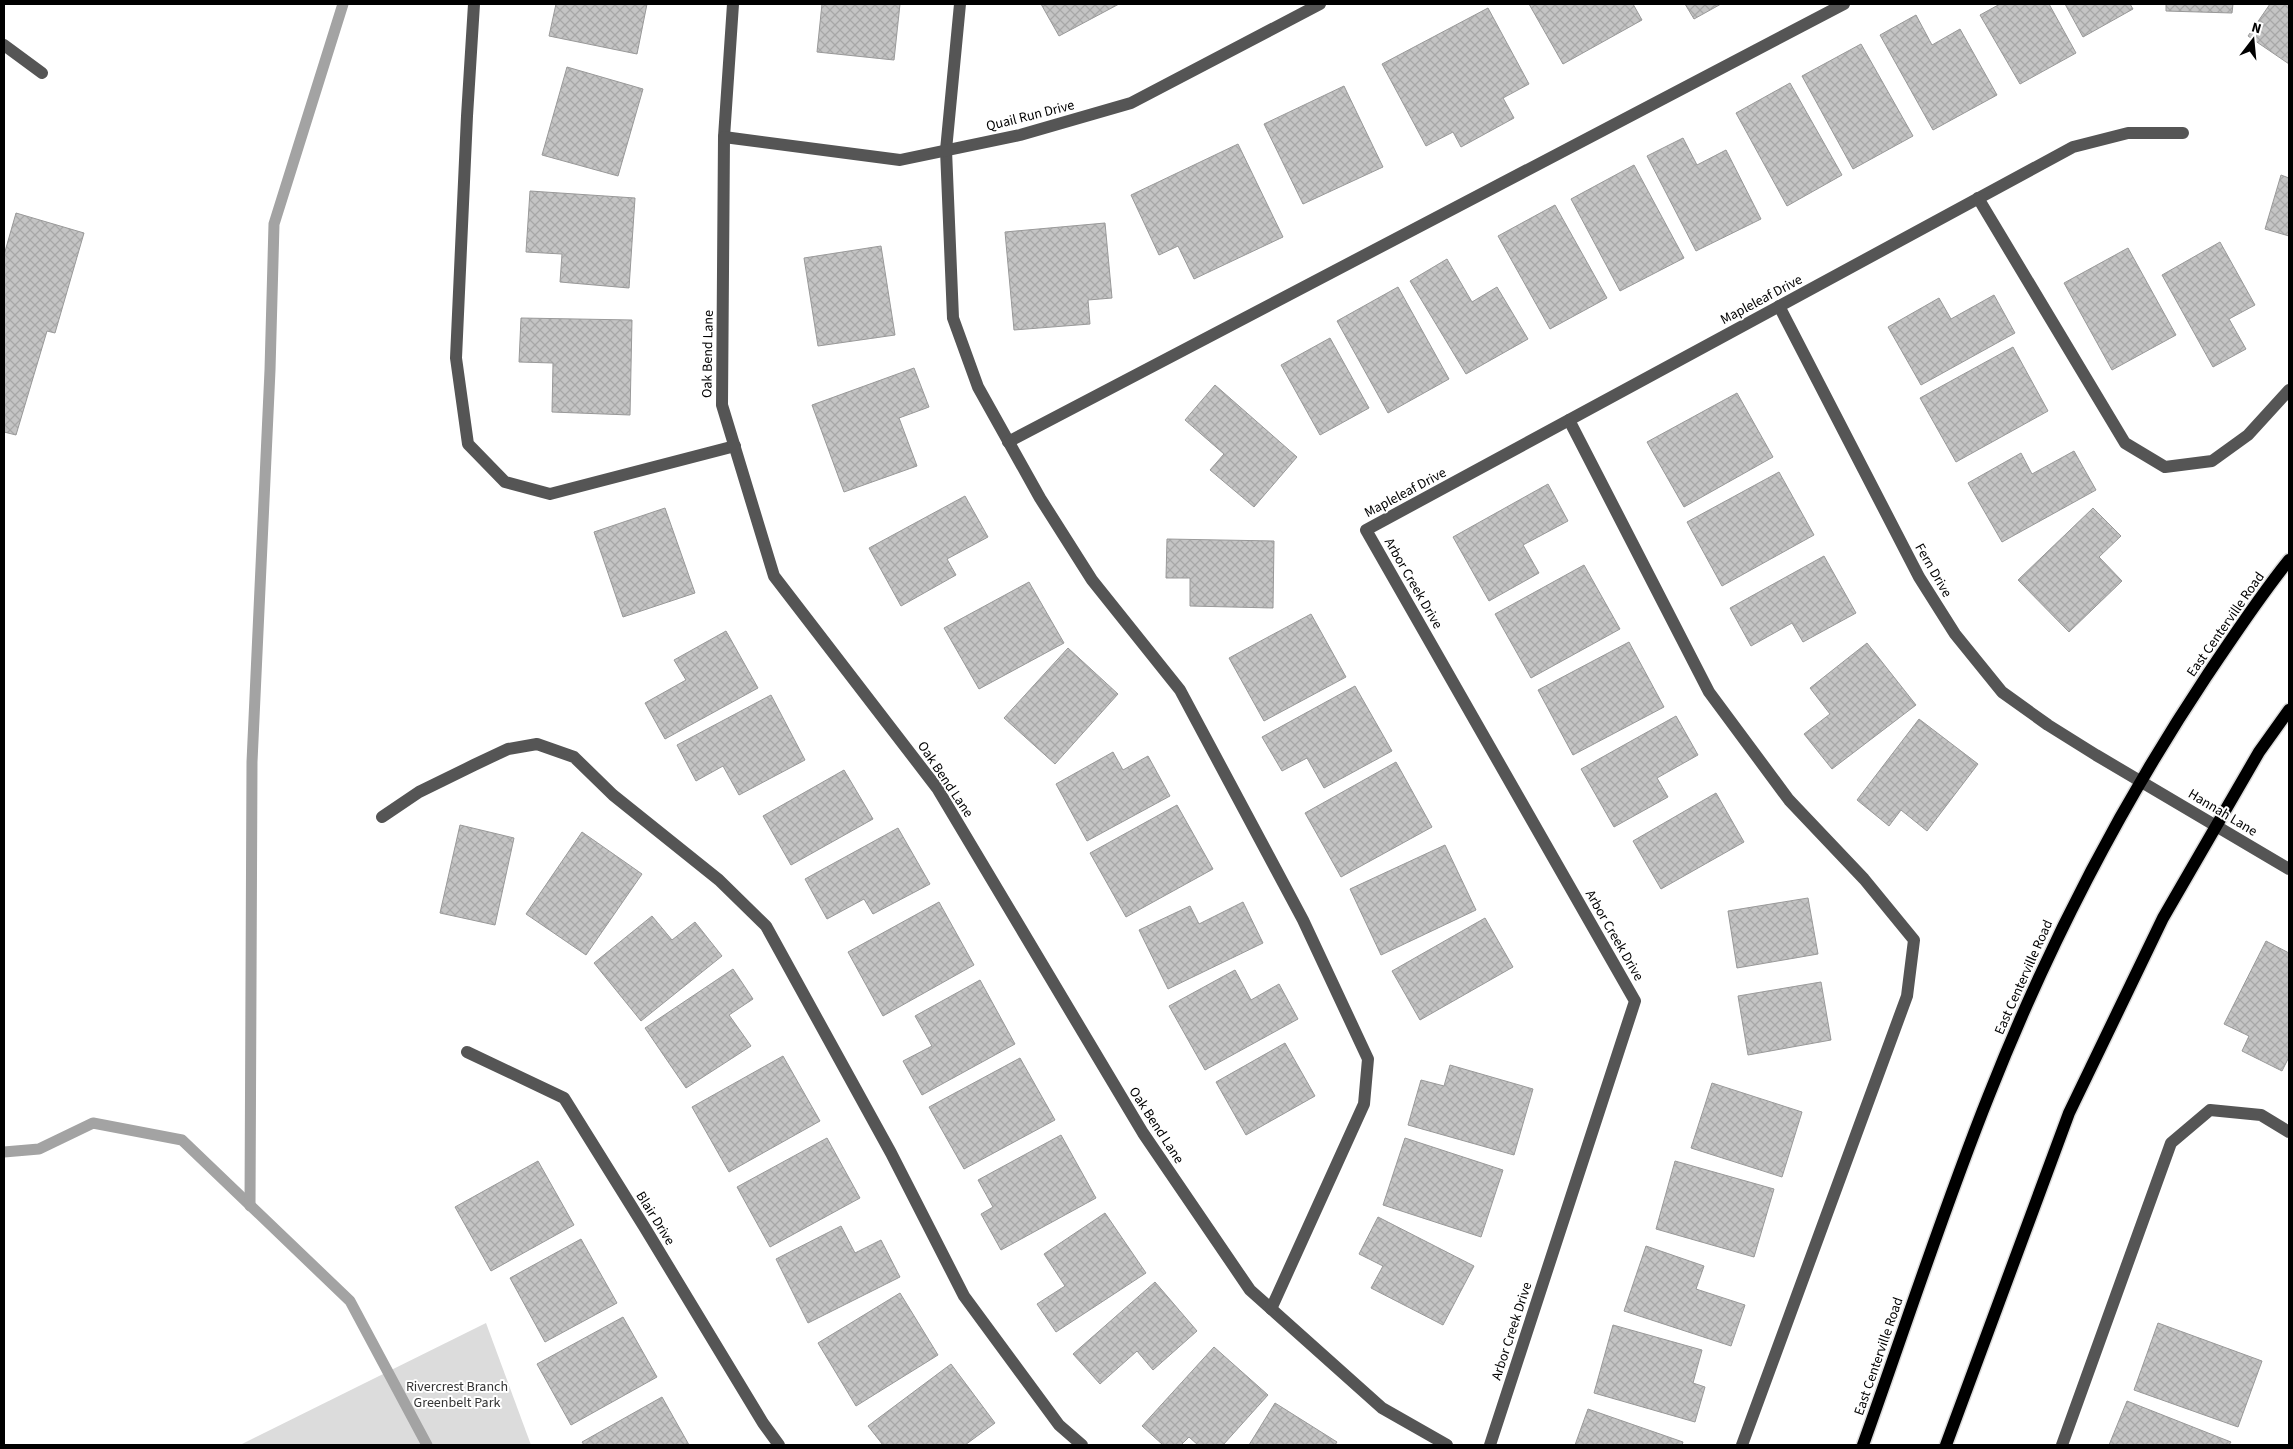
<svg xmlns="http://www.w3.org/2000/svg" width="2293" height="1449" font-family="'Source Sans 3',sans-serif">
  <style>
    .green { fill: #dcdcdc }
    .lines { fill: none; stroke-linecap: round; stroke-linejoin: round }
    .stream { stroke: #a3a3a3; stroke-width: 11 }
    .building { fill: url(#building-cross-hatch); stroke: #999 }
    .major-casing { stroke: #dbdbdb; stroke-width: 15 }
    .minor { stroke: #555; stroke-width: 12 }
    .major { stroke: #000; stroke-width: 12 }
    .labels { text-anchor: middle; stroke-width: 4; stroke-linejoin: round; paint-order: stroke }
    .street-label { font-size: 14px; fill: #000; stroke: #fff }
    .park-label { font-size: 14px; fill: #333; stroke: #fff }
  </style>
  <defs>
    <pattern id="building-cross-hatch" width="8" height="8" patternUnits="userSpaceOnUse" patternTransform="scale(1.25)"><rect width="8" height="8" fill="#c4c4c4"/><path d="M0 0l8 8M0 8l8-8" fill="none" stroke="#a7a7a7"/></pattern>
  </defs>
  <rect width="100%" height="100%" fill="#fff"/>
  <!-- green -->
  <path class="green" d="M 486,1323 L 531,1445 L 240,1445 Z"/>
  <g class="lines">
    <!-- stream -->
    <g class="stream">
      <path d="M 4,1152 L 39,1149 L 93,1123 L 182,1140 L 350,1301 L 427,1445"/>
      <path d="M 250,1206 L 252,762 L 270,370 L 274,224 L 343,4"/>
    </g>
  </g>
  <!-- building -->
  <g class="building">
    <path d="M 556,4 L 647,4 L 637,54 L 549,36 Z"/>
    <path d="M 822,4 L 900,4 L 894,60 L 817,52 Z"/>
    <path d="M 1041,4 L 1119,4 L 1059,36 Z"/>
    <path d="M 1529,4 L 1633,4 L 1642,20 L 1563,64 Z"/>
    <path d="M 1685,4 L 1721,4 L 1694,19 Z"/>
    <path d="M 2000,4 L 2049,4 L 2076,53 L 2020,84 L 1980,15 Z"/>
    <path d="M 2065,4 L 2130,4 L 2133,9 L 2083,37 Z"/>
    <path d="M 2166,4 L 2233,4 L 2232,13 L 2166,11 Z"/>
    <path d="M 2270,4 L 2289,4 L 2289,64 L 2248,36 Z"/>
    <path d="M 1488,8 L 1529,84 L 1503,98 L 1514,118 L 1461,147 L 1453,132 L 1426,146 L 1382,64 Z"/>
    <path d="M 1916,15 L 1932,45 L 1960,29 L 1997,95 L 1933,130 L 1880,35 Z"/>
    <path d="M 1861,44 L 1913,136 L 1853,169 L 1802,76 Z"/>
    <path d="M 567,67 L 643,89 L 618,176 L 542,155 Z"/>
    <path d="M 1790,83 L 1842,175 L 1787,206 L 1736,113 Z"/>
    <path d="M 1344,86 L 1383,167 L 1303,204 L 1264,124 Z"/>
    <path d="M 1683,138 L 1697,165 L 1726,150 L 1761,219 L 1696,251 L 1647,156 Z"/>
    <path d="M 1238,144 L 1283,237 L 1194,279 L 1178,246 L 1159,255 L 1131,195 Z"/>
    <path d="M 1634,165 L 1684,258 L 1620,291 L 1571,199 Z"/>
    <path d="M 2281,175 L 2289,178 L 2289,236 L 2265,229 Z"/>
    <path d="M 530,191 L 635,198 L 629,288 L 560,282 L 562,254 L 526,252 Z"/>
    <path d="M 1555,205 L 1607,298 L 1550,329 L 1498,236 Z"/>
    <path d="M 16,213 L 84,233 L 55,333 L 47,331 L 16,435 L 4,432 L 4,255 Z"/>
    <path d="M 1105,223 L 1112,298 L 1088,300 L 1090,324 L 1014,330 L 1005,232 Z"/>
    <path d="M 2220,242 L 2255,305 L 2229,319 L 2246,349 L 2213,367 L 2162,275 Z"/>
    <path d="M 881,246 L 895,335 L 818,346 L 804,258 Z"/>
    <path d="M 2128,248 L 2176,335 L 2112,370 L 2064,283 Z"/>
    <path d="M 1447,259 L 1472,302 L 1497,287 L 1528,339 L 1466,374 L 1410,281 Z"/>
    <path d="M 1398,287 L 1449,379 L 1388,413 L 1337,321 Z"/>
    <path d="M 1994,295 L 2015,333 L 1921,385 L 1888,327 L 1939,298 L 1951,319 Z"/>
    <path d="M 521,318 L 632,320 L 630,415 L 552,412 L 553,363 L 519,362 Z"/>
    <path d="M 1330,338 L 1369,408 L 1320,435 L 1281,365 Z"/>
    <path d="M 2013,347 L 2048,411 L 1956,462 L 1920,398 Z"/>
    <path d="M 914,368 L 929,407 L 899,418 L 917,466 L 844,492 L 812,405 Z"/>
    <path d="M 1215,385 L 1297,457 L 1254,507 L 1210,470 L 1224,454 L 1185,420 Z"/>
    <path d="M 1737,393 L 1773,457 L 1684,507 L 1647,442 Z"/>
    <path d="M 2074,451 L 2096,490 L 2002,542 L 1968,483 L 2021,453 L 2032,474 Z"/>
    <path d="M 1779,472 L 1814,535 L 1722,586 L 1687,522 Z"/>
    <path d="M 1548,484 L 1568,521 L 1523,545 L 1539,573 L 1489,601 L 1453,537 Z"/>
    <path d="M 965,496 L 988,537 L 947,559 L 956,575 L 901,606 L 869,548 Z"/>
    <path d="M 665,508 L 695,593 L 623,617 L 594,532 Z"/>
    <path d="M 2093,508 L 2121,536 L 2099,557 L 2122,581 L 2069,632 L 2018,580 Z"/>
    <path d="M 1167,539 L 1274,541 L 1273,608 L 1190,606 L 1190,578 L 1166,578 Z"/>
    <path d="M 1824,556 L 1856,613 L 1803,642 L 1792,623 L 1751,646 L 1730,608 Z"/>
    <path d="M 1584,565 L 1620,629 L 1531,678 L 1495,614 Z"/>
    <path d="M 1029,582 L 1064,643 L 979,689 L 944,628 Z"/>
    <path d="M 1311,614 L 1346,677 L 1264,721 L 1229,658 Z"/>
    <path d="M 726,631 L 758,688 L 665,739 L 645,703 L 686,680 L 674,660 Z"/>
    <path d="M 1629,642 L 1664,707 L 1573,755 L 1538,690 Z"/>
    <path d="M 1867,643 L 1916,705 L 1832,769 L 1804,734 L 1830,714 L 1810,688 Z"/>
    <path d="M 1068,648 L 1118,694 L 1055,764 L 1004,718 Z"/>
    <path d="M 1355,686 L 1392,751 L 1324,788 L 1307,758 L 1282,771 L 1262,737 Z"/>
    <path d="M 771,695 L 805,760 L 739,795 L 723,766 L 696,781 L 677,745 Z"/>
    <path d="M 1676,716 L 1698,755 L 1657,778 L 1668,797 L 1614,827 L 1581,769 Z"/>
    <path d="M 1919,719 L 1978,764 L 1927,831 L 1901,810 L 1889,826 L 1857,800 Z"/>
    <path d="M 1113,752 L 1123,770 L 1148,756 L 1170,796 L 1087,841 L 1056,784 Z"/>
    <path d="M 1396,762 L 1432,827 L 1341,877 L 1305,813 Z"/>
    <path d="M 844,770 L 873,819 L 791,865 L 763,816 Z"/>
    <path d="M 1716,793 L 1744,842 L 1661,889 L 1633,841 Z"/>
    <path d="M 1177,805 L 1213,869 L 1126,917 L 1090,853 Z"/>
    <path d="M 460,825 L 514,838 L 495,925 L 440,913 Z"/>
    <path d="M 898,828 L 930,884 L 873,914 L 864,899 L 827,919 L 805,879 Z"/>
    <path d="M 582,832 L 642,874 L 586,955 L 526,914 Z"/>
    <path d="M 1445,845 L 1476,910 L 1381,955 L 1350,889 Z"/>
    <path d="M 1808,898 L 1818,954 L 1737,968 L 1728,911 Z"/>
    <path d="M 939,902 L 974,965 L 883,1016 L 848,952 Z"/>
    <path d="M 1243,902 L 1263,943 L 1168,989 L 1139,930 L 1190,906 L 1199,924 Z"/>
    <path d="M 652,916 L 672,940 L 695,922 L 722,956 L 641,1021 L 594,963 Z"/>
    <path d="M 1485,918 L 1513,967 L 1420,1020 L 1392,971 Z"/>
    <path d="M 2266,941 L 2289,953 L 2289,1057 L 2282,1071 L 2242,1051 L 2249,1036 L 2224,1024 Z"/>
    <path d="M 733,969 L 753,999 L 729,1015 L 751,1046 L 686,1088 L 645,1028 Z"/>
    <path d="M 1235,970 L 1251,1000 L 1279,984 L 1298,1019 L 1205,1070 L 1169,1006 Z"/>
    <path d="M 980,980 L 1015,1044 L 922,1095 L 903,1061 L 932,1046 L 915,1016 Z"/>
    <path d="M 1821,982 L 1831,1040 L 1748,1055 L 1738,996 Z"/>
    <path d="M 1285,1043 L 1315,1096 L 1246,1135 L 1216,1082 Z"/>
    <path d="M 783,1056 L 820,1121 L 729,1172 L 692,1107 Z"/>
    <path d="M 1020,1058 L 1055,1120 L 964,1169 L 929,1107 Z"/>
    <path d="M 1450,1065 L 1533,1089 L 1514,1155 L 1408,1125 L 1421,1080 L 1444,1086 Z"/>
    <path d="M 1712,1083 L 1802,1112 L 1782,1177 L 1691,1148 Z"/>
    <path d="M 1061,1135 L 1096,1198 L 1001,1250 L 981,1214 L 993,1207 L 978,1180 Z"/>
    <path d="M 827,1138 L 860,1198 L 770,1247 L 737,1187 Z"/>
    <path d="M 1405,1138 L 1503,1170 L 1481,1237 L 1383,1205 Z"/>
    <path d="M 538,1161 L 574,1225 L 491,1271 L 455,1207 Z"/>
    <path d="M 1675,1161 L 1774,1189 L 1754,1257 L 1656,1229 Z"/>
    <path d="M 1105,1213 L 1146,1273 L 1056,1332 L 1037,1304 L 1065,1286 L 1044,1254 Z"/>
    <path d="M 1378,1217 L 1474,1266 L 1443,1325 L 1371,1288 L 1383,1266 L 1359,1254 Z"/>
    <path d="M 841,1226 L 855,1253 L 881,1240 L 900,1277 L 808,1323 L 776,1259 Z"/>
    <path d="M 581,1239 L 617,1303 L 545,1342 L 510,1278 Z"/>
    <path d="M 1646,1246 L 1704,1266 L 1696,1289 L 1745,1305 L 1731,1346 L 1624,1311 Z"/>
    <path d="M 1155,1282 L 1197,1331 L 1153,1370 L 1137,1351 L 1100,1384 L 1073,1354 Z"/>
    <path d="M 900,1293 L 938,1355 L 856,1406 L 818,1343 Z"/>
    <path d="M 623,1317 L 657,1377 L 571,1425 L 537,1364 Z"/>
    <path d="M 2158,1323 L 2262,1361 L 2238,1427 L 2134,1390 Z"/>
    <path d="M 1613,1325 L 1702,1350 L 1693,1383 L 1705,1387 L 1695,1422 L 1594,1393 Z"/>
    <path d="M 1214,1347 L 1268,1395 L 1223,1445 L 1198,1445 L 1189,1437 L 1181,1445 L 1163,1445 L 1142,1426 Z"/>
    <path d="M 951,1364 L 995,1423 L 965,1445 L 883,1445 L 868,1426 Z"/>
    <path d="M 662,1397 L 689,1445 L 584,1445 L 582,1442 Z"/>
    <path d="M 2127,1401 L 2231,1442 L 2229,1445 L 2109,1445 Z"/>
    <path d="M 1275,1403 L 1337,1442 L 1335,1445 L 1249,1445 Z"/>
    <path d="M 1588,1409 L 1683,1442 L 1682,1445 L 1575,1445 Z"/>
  </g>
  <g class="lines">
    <defs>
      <g id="major">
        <path d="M 1863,1445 C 1905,1328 1943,1210 1989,1095 C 2047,948 2119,808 2206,677 C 2233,637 2259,597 2289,560"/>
        <path d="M 1946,1445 L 2069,1113 L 2163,918 L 2259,752 L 2289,710"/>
      </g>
    </defs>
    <!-- major casing -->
    <use href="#major" class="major-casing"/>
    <!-- minor -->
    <g class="minor">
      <path d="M 474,4 L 467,116 L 456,358 L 468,444 L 505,482 L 550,494 L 735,446"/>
      <path d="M 733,4 L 724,137 L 722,405 L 774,576 L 937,788 L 1143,1133 L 1250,1290 L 1382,1408 L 1447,1445"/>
      <path d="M 960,4 L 946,150 L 953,318 L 978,387 L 1040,498 L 1092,580 L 1180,690 L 1303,920 L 1368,1059 L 1364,1104 L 1271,1309"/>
      <path d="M 4,45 L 42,73"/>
      <path d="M 724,137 L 900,160 L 1020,135 L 1131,103 L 1320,4"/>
      <path d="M 1978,198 L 2125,443 L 2165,467 L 2212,461 L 2248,435 L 2289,390"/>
      <path d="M 1779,306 L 1919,577 L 1955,634 L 2002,692 L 2048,725 L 2096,755 L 2289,869"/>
      <path d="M 1569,420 L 1709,692 L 1789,800 L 1864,879 L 1914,940 L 1907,996 L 1742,1445"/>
      <path d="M 1008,442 L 1844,4"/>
      <path d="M 382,817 L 419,792 L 474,765 L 508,749 L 537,744 L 574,757 L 613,795 L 719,880 L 766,926 L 891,1153 L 964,1296 L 1059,1425 L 1082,1445"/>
      <path d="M 467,1052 L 564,1098 L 645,1228 L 763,1423 L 779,1445"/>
      <path d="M 1490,1445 L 1635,1001 L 1366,530 L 2073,147 L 2128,133 L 2183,133"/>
      <path d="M 2062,1445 L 2171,1143 L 2210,1110 L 2261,1115 L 2289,1132"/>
    </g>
    <!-- major -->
    <use href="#major" class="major"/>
  </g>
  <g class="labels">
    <!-- street labels -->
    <g class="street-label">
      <text transform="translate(1030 115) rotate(-14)" y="5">Quail Run Drive</text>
      <text transform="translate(1761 299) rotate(-28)" y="5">Mapleleaf Drive</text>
      <text transform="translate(707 354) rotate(-89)" y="5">Oak Bend Lane</text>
      <text transform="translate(1405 492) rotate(-28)" y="5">Mapleleaf Drive</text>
      <text transform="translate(1934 570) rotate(60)" y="5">Fern Drive</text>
      <text transform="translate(1414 583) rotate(60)" y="5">Arbor Creek Drive</text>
      <text transform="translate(2225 624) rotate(-55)" y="5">East Centerville Road</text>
      <text transform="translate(946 779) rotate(56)" y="5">Oak Bend Lane</text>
      <text transform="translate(2223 812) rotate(31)" y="5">Hannah Lane</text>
      <text transform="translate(1615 935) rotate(60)" y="5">Arbor Creek Drive</text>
      <text transform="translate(2023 977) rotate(-66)" y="5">East Centerville Road</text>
      <text transform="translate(1157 1125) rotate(57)" y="5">Oak Bend Lane</text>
      <text transform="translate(656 1218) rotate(58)" y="5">Blair Drive</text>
      <text transform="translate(1511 1331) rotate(-72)" y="5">Arbor Creek Drive</text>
      <text transform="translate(1878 1356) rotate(-71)" y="5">East Centerville Road</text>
    </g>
    <!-- park labels -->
    <g class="park-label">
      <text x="457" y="1391">Rivercrest Branch<tspan x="457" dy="16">Greenbelt Park</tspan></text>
    </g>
  </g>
  <!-- border -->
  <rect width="2293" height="1449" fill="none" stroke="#000000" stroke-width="10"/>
  <!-- north arrow -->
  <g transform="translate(2253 40) rotate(16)" stroke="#ffffff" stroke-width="4" paint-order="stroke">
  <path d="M0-4L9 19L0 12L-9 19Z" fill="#000000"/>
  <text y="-8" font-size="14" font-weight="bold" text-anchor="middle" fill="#000000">N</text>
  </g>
</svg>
